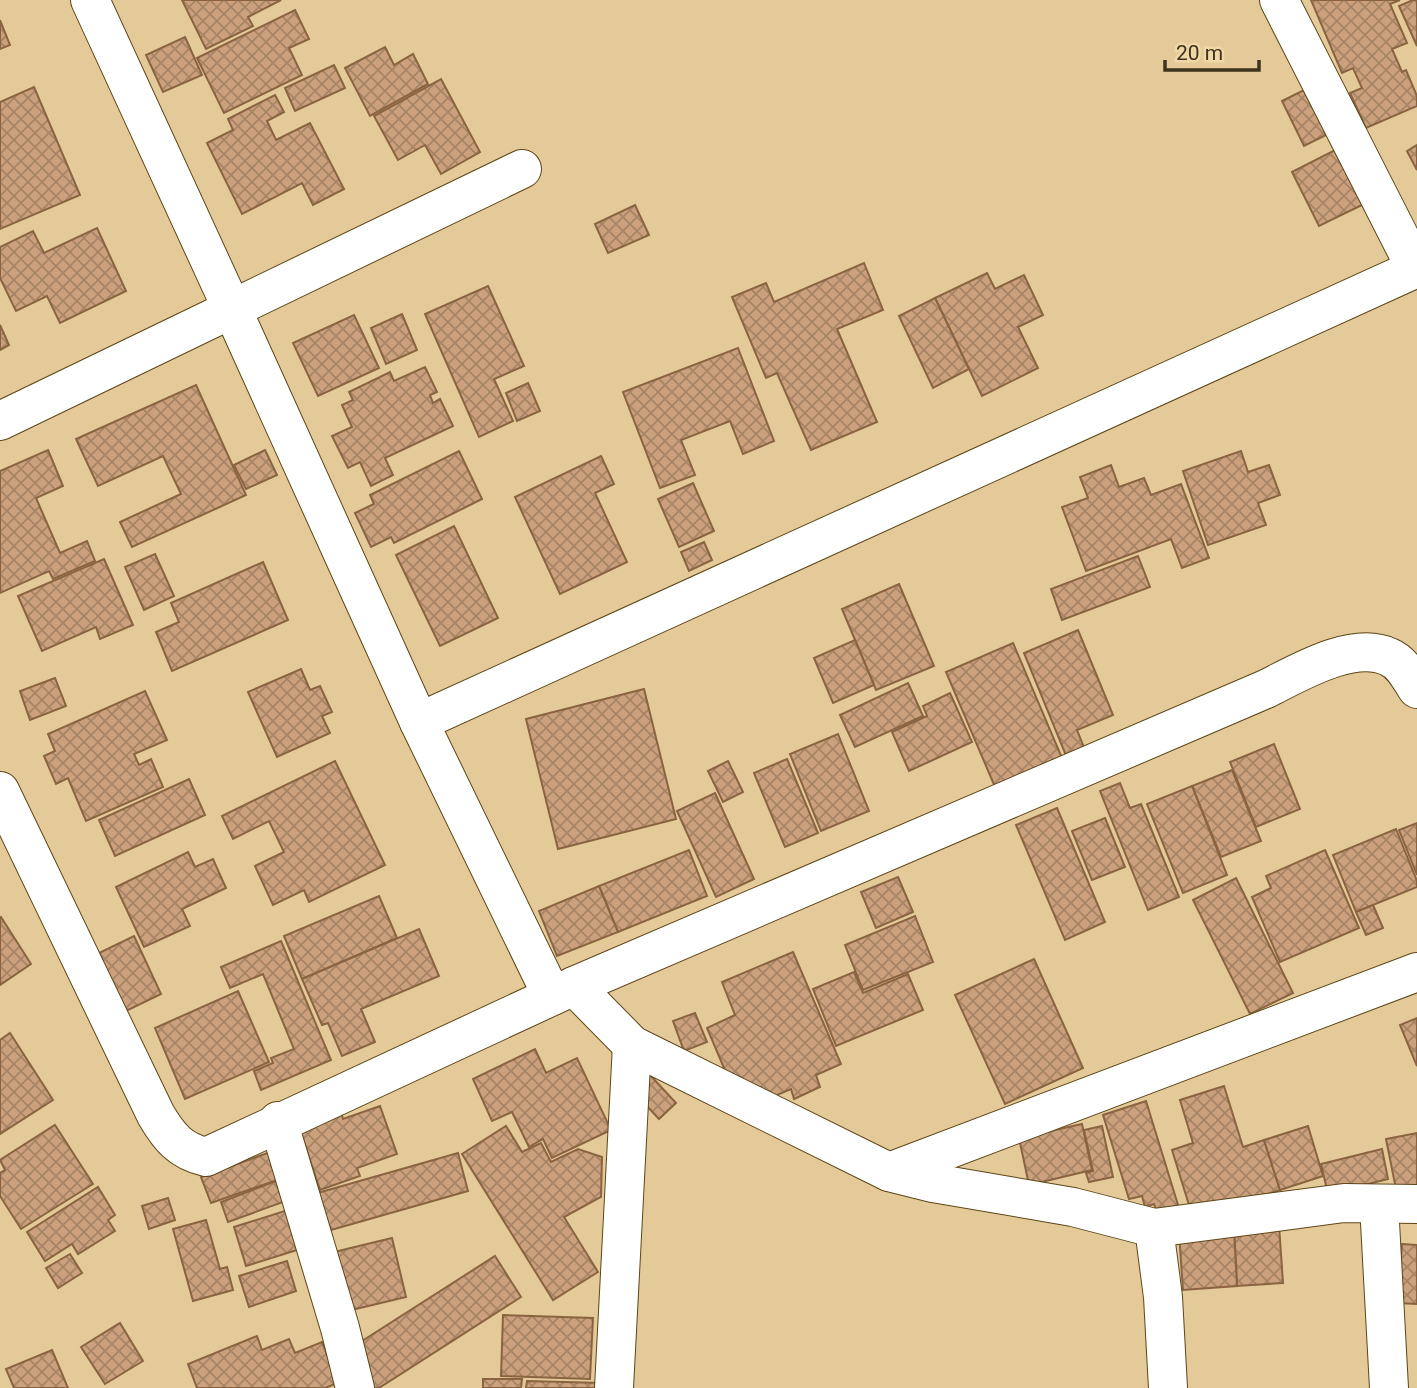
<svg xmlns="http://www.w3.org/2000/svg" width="1417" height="1388" font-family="Roboto,sans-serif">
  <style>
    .building { fill: url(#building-cross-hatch); stroke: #8a6441; stroke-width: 2 }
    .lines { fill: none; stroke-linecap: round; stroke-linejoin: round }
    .minor-casing { stroke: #5d4617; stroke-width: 40 }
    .minor { stroke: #fff; stroke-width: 38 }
  </style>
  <defs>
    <pattern id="building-cross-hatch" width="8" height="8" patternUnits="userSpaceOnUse" patternTransform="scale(1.75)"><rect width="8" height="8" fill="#cba17d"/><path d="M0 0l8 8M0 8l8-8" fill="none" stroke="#a68466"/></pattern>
  </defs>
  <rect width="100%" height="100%" fill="#e4ca99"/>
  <!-- building -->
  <g class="building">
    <path d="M 182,0 L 281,0 L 248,17 L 253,26 L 206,49 Z"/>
    <path d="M 1311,0 L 1400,0 L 1390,4 L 1407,43 L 1392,49 L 1402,72 L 1406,70 L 1417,96 L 1417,106 L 1366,128 L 1350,93 L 1362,88 L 1353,68 L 1342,73 Z"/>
    <path d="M 1413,0 L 1417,0 L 1417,46 L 1399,6 Z"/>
    <path d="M 295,10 L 309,39 L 289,48 L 302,75 L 224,113 L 197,58 Z"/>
    <path d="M 0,20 L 10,45 L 0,49 Z"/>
    <path d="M 185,37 L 202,75 L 163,92 L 146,55 Z"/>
    <path d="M 385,47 L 394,65 L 413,54 L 428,84 L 370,116 L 345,68 Z"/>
    <path d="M 334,65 L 345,88 L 295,111 L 285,88 Z"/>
    <path d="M 441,79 L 480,152 L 441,174 L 425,145 L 398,160 L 374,116 Z"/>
    <path d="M 34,87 L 80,195 L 0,229 L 0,102 Z"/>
    <path d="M 1308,88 L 1330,133 L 1304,146 L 1282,101 Z"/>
    <path d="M 275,95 L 284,112 L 267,121 L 276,140 L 310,123 L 344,189 L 313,205 L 302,183 L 242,214 L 207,143 L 233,130 L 228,119 Z"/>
    <path d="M 1417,145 L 1417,170 L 1407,151 Z"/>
    <path d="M 1337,149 L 1364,204 L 1319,226 L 1292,172 Z"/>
    <path d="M 635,205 L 649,235 L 608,253 L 595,224 Z"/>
    <path d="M 97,228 L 126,291 L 60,323 L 47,296 L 16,311 L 0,278 L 0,247 L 33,231 L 44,253 Z"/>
    <path d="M 864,263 L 883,310 L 837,329 L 877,422 L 811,450 L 777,373 L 766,378 L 732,297 L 766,283 L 774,302 Z"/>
    <path d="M 987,273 L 995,289 L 1024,275 L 1043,315 L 1018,327 L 1038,368 L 982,396 L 935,298 Z"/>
    <path d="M 488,286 L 524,366 L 494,379 L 513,421 L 479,437 L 425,314 Z"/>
    <path d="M 935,298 L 969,369 L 933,388 L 899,316 Z"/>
    <path d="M 402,314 L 417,350 L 386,364 L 371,328 Z"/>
    <path d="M 354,315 L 379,368 L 318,396 L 293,343 Z"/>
    <path d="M 0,325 L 9,345 L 0,350 Z"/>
    <path d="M 738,348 L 774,441 L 743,454 L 730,421 L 681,440 L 695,475 L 660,488 L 623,392 Z"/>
    <path d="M 425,367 L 437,392 L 430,395 L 433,403 L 440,399 L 453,426 L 385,458 L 393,475 L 371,486 L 360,462 L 348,468 L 332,436 L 352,427 L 342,405 L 353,400 L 349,392 L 390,372 L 394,381 Z"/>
    <path d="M 528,383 L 540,411 L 517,421 L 506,393 Z"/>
    <path d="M 196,385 L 246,495 L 132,547 L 120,522 L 181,494 L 163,456 L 98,486 L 76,439 Z"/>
    <path d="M 48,450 L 63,486 L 36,498 L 60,553 L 87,541 L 95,561 L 53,579 L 49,571 L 0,593 L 0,471 Z"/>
    <path d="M 265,450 L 277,475 L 246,489 L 234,465 Z"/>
    <path d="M 459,451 L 482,499 L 394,543 L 391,537 L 371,547 L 355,513 L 374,504 L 370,495 Z"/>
    <path d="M 1241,451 L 1248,472 L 1269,465 L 1280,495 L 1258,503 L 1266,525 L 1208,545 L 1183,471 Z"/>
    <path d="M 601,456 L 614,484 L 595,493 L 627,562 L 560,594 L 515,497 Z"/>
    <path d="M 1111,465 L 1119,487 L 1144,478 L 1151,495 L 1181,484 L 1209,558 L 1182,568 L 1171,539 L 1086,571 L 1062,507 L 1088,498 L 1080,477 Z"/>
    <path d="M 693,483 L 714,531 L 679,547 L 658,499 Z"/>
    <path d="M 454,526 L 498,618 L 440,646 L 396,555 Z"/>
    <path d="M 704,542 L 712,560 L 689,571 L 681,552 Z"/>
    <path d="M 155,554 L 174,596 L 144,610 L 125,567 Z"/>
    <path d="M 1138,556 L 1150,587 L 1062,620 L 1051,589 Z"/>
    <path d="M 104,559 L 133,625 L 100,639 L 96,627 L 42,651 L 18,596 Z"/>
    <path d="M 263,562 L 288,620 L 172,671 L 156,632 L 179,622 L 171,603 Z"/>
    <path d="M 899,584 L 934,666 L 876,690 L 842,609 Z"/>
    <path d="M 1078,630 L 1113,715 L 1077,730 L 1085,750 L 1067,758 L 1024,653 Z"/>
    <path d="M 855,640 L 874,685 L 833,703 L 814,658 Z"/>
    <path d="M 1013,643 L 1062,758 L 995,787 L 946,672 Z"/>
    <path d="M 301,669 L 310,690 L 320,686 L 332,712 L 322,716 L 330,733 L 277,757 L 248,692 Z"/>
    <path d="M 55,678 L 66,706 L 30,720 L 20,691 Z"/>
    <path d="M 908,683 L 923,716 L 855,747 L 840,715 Z"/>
    <path d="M 644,689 L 676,819 L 558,849 L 526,719 Z"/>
    <path d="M 145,691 L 167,740 L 134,754 L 139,765 L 151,759 L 163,787 L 86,821 L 68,778 L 56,784 L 44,756 L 55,751 L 48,734 Z"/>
    <path d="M 950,693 L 972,742 L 909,771 L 892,732 L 927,716 L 923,706 Z"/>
    <path d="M 838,734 L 869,811 L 821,831 L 790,754 Z"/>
    <path d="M 1274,744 L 1300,809 L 1256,827 L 1230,762 Z"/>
    <path d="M 787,759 L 818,833 L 785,847 L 754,773 Z"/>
    <path d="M 335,761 L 385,865 L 309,902 L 304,890 L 273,905 L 255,866 L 284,852 L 269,821 L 233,839 L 222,816 Z"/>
    <path d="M 728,761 L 743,792 L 723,802 L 708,771 Z"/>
    <path d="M 1232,770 L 1261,841 L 1221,857 L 1192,786 Z"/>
    <path d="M 189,779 L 205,815 L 115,856 L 99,820 Z"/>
    <path d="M 1120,783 L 1130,808 L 1141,804 L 1179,897 L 1148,910 L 1100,791 Z"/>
    <path d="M 1192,786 L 1227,875 L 1183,893 L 1147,804 Z"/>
    <path d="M 715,793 L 754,879 L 716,897 L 677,811 Z"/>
    <path d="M 1057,808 L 1105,922 L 1065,940 L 1016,825 Z"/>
    <path d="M 1105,818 L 1125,867 L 1092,880 L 1072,831 Z"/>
    <path d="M 1417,823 L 1417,875 L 1399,830 Z"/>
    <path d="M 1396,829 L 1417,881 L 1417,887 L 1356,912 L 1333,855 Z"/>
    <path d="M 689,850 L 707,896 L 618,932 L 599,886 Z"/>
    <path d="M 1325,850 L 1359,928 L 1280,962 L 1252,897 L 1271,888 L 1266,876 Z"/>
    <path d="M 188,852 L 195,867 L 213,859 L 226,888 L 182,909 L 190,926 L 144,947 L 116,887 Z"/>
    <path d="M 898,877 L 913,912 L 876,928 L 861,892 Z"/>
    <path d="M 1236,878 L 1293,993 L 1250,1014 L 1193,900 Z"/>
    <path d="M 599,886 L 618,932 L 557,956 L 539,911 Z"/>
    <path d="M 379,896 L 397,938 L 302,979 L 284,936 Z"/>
    <path d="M 1373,905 L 1383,928 L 1366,935 L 1356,912 Z"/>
    <path d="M 915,916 L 933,962 L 863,990 L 845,945 Z"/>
    <path d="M 1,917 L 31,964 L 0,985 L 0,918 Z"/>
    <path d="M 419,929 L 439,976 L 361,1009 L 375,1042 L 342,1056 L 328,1023 L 322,1025 L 302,979 Z"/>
    <path d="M 134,936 L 161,994 L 124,1012 L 97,954 Z"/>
    <path d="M 281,941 L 331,1060 L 261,1090 L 254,1071 L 273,1063 L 271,1058 L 294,1049 L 263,974 L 230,988 L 221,967 Z"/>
    <path d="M 793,952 L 841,1064 L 816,1075 L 820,1087 L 794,1099 L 791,1089 L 758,1103 L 735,1094 L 707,1028 L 735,1015 L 722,982 Z"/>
    <path d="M 1034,959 L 1083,1068 L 1005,1104 L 955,995 Z"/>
    <path d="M 854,972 L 863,993 L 908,974 L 923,1010 L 836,1046 L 813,989 Z"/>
    <path d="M 238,991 L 269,1062 L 185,1099 L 155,1028 Z"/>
    <path d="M 695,1013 L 707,1042 L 684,1051 L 673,1021 Z"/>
    <path d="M 1417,1018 L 1417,1066 L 1400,1025 Z"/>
    <path d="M 10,1033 L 53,1100 L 0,1134 L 0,1040 Z"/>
    <path d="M 535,1049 L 546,1073 L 577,1058 L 611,1130 L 552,1158 L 543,1139 L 529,1147 L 512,1112 L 492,1121 L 473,1079 Z"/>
    <path d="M 650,1075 L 676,1103 L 659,1119 L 633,1091 Z"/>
    <path d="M 1224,1086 L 1243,1147 L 1264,1140 L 1280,1190 L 1193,1218 L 1172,1150 L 1193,1143 L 1180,1100 Z"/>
    <path d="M 1146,1101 L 1179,1208 L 1158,1215 L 1154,1204 L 1145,1207 L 1142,1196 L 1129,1199 L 1103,1115 Z"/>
    <path d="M 380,1106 L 397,1154 L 357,1168 L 360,1176 L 320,1190 L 299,1127 L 341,1112 L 343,1119 Z"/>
    <path d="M 1082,1124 L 1092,1170 L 1029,1185 L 1019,1138 Z"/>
    <path d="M 55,1125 L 93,1184 L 21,1229 L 0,1196 L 0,1173 L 5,1170 L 0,1160 Z"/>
    <path d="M 506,1126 L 522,1152 L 541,1143 L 551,1162 L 578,1149 L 602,1157 L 601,1197 L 564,1217 L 598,1272 L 553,1300 L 462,1154 Z"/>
    <path d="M 1102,1126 L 1113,1177 L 1089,1182 L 1086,1173 L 1093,1171 L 1084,1130 Z"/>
    <path d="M 1308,1126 L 1323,1176 L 1280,1190 L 1264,1140 Z"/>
    <path d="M 1417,1133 L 1417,1185 L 1396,1189 L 1386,1139 Z"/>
    <path d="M 1382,1149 L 1388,1179 L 1328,1194 L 1321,1164 Z"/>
    <path d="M 273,1151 L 283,1178 L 211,1203 L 201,1177 Z"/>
    <path d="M 458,1153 L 468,1191 L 324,1232 L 314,1194 Z"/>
    <path d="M 276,1181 L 283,1202 L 228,1222 L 221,1202 Z"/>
    <path d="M 98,1187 L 115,1215 L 108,1220 L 115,1231 L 78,1254 L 72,1244 L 45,1261 L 27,1232 Z"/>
    <path d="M 168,1198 L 175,1220 L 149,1229 L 142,1206 Z"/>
    <path d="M 288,1210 L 300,1249 L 246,1266 L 234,1227 Z"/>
    <path d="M 206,1220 L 220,1269 L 227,1267 L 233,1290 L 193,1301 L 173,1229 Z"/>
    <path d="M 1279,1225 L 1283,1283 L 1237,1286 L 1234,1229 Z"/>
    <path d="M 1234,1229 L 1237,1286 L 1183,1290 L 1179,1233 Z"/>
    <path d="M 392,1238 L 406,1297 L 343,1312 L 330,1253 Z"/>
    <path d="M 1402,1244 L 1417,1245 L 1417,1304 L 1398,1303 Z"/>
    <path d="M 70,1254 L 82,1273 L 58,1288 L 46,1268 Z"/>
    <path d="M 495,1256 L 521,1297 L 379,1388 L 373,1388 L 348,1350 Z"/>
    <path d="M 287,1261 L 296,1291 L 249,1307 L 239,1276 Z"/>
    <path d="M 503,1315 L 593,1318 L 590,1379 L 501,1376 Z"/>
    <path d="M 120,1323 L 143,1361 L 105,1384 L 81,1347 Z"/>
    <path d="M 257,1336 L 262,1350 L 289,1339 L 295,1353 L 322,1342 L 338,1383 L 325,1388 L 197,1388 L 188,1364 Z"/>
    <path d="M 52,1350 L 68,1388 L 14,1388 L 6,1369 Z"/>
    <path d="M 483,1379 L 522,1379 L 521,1388 L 483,1388 Z"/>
    <path d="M 527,1381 L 602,1383 L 602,1388 L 526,1388 Z"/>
  </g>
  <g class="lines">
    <defs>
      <g id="minor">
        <path d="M 90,0 L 232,309 L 522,169"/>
        <path d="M 1279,0 L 1416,269"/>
        <path d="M 0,421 L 232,309 L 419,722 L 552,996"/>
        <path d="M 419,722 L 1417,268"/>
        <path d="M 0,791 L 156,1115 C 169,1137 180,1151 206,1157 L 574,986 L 1266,689 C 1298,673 1353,640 1389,657 C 1403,663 1409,677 1417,689"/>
        <path d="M 574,986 L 632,1045 L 889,1172 L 933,1183 L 1073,1207 L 1154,1228 L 1163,1297 L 1168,1388"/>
        <path d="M 278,1121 L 340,1328 L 355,1388"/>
        <path d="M 889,1172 L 1417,972"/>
        <path d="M 1379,1204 L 1389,1388"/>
        <path d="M 1154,1228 L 1344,1203 L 1417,1204"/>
        <path d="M 614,1388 L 632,1045"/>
      </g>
    </defs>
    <!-- minor casing -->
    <use href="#minor" class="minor-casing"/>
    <!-- minor -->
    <use href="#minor" class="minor"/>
  </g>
  <!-- scale -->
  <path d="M1165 60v10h94v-10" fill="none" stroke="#3d331f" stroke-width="3.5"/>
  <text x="1176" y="60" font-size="21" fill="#3d331f" stroke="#f1d7a6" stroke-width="5" paint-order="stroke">20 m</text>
</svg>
